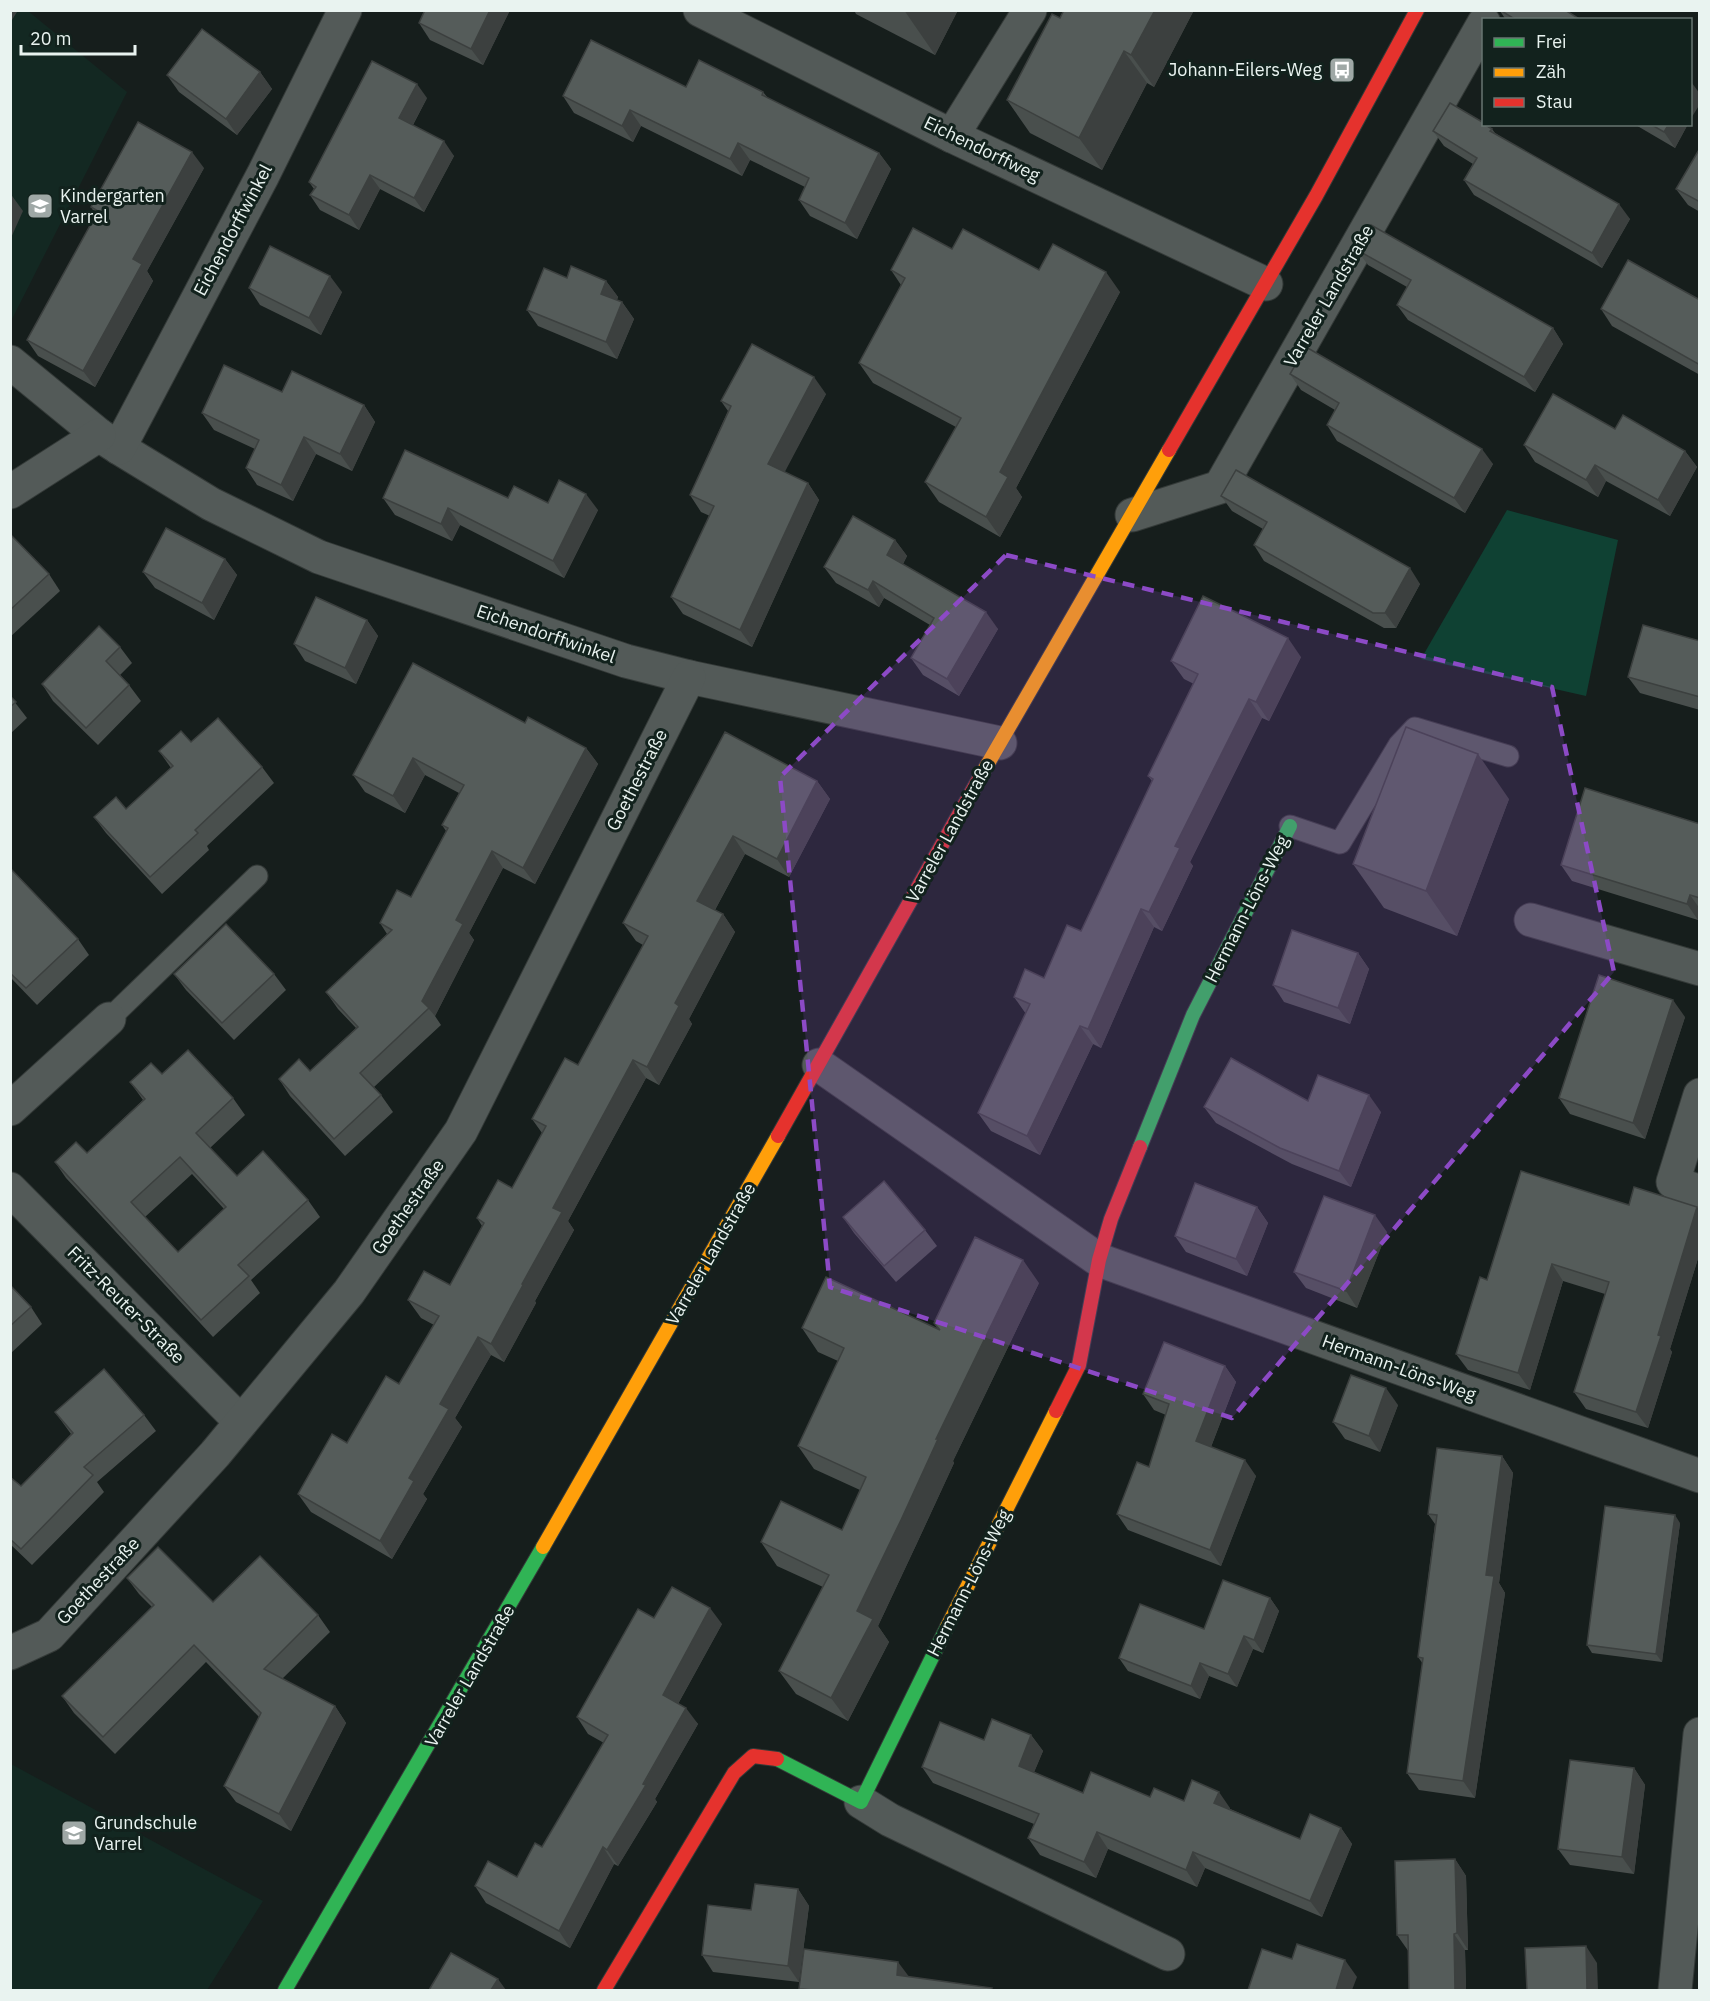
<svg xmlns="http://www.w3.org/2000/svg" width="1710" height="2001" font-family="'IBM Plex Sans',sans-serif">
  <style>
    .built { fill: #132822 }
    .green { fill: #0f4133 }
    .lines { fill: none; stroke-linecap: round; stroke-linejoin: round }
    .lane-casing { stroke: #343a38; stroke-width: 23 }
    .street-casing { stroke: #343a38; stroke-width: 35 }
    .fast-casing { stroke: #343a38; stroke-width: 16 }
    .slow-casing { stroke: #343a38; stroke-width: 16 }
    .jam-casing { stroke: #343a38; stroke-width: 16 }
    .lane { stroke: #535a58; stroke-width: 21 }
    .street { stroke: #535a58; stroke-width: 33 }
    .fast { stroke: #30b455; stroke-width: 14 }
    .slow { stroke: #ff9f0a; stroke-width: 14 }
    .jam { stroke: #e5322d; stroke-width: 14 }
    .wall { fill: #494f4d; fill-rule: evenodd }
    .shaded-wall { fill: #3c403f }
    .building { fill: #555c5a; stroke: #3c403f; stroke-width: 1.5; fill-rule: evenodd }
    .marked { fill: #8c4ac6; fill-opacity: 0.2; stroke: #8c4ac6; stroke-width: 4.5; stroke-dasharray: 12 8; stroke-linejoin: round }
    .labels { text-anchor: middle; stroke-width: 6; stroke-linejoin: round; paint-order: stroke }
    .poi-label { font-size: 18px; fill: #e9f3f0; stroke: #12221d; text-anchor: start }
    .street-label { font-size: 18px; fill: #e9f3f0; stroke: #12221d }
  </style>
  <rect width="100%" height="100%" fill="#161e1c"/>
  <!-- built -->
  <g class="built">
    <path d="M 11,11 L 28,11 L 127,92 L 11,321 Z"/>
    <path d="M 11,1764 L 263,1901 L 207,1990 L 11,1990 Z"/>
  </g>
  <!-- green -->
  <path class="green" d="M 1507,510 L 1618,540 L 1586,696 L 1421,659 Z"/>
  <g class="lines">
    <defs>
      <g id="lane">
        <path d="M 1290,826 L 1340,843 L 1399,745 L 1415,728 L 1508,756"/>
        <path d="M 109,1019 L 257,876"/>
      </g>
      <g id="street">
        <path d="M 700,10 L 952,136 L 1266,284"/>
        <path d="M 952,136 L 1030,10"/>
        <path d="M 10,362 L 99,435 L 119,448 L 211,504 L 319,557 L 626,661 L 689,677 L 1000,743"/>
        <path d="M 119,448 L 263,175 L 345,10"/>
        <path d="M 10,492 L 99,435"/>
        <path d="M 1132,515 L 1220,487 L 1484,23"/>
        <path d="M 1531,920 L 1700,969"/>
        <path d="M 819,1065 L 1099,1260 L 1700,1476"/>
        <path d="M 1700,1095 L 1673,1182 L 1700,1192"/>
        <path d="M 10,1109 L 109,1019"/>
        <path d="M 10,1189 L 241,1422"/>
        <path d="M 10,1653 L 49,1635 L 215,1454 L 349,1292 L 461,1131 L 689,677"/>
        <path d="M 861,1802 L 890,1820 L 1168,1954"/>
        <path d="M 1675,1990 L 1700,1734"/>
      </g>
      <g id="fast">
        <path d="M 1140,1147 L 1193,1015 L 1290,826"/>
        <path d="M 777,1759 L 861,1802 L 947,1627"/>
        <path d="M 285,1990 L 543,1547"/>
      </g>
      <g id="slow">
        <path d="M 979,779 L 1169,450"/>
        <path d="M 543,1547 L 778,1136"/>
        <path d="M 947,1627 L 1056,1411"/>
      </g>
      <g id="jam">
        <path d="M 1169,450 L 1316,196 L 1417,10"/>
        <path d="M 778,1136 L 979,779"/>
        <path d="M 1056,1411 L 1079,1365 L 1099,1260 L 1111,1219 L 1140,1147"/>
        <path d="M 604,1990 L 734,1773 L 753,1756 L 777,1759"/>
      </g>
    </defs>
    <!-- lane casing -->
    <use href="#lane" class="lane-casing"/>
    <!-- street casing -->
    <use href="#street" class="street-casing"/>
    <!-- fast casing -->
    <use href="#fast" class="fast-casing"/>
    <!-- slow casing -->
    <use href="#slow" class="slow-casing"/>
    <!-- jam casing -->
    <use href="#jam" class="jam-casing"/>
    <!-- lane -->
    <use href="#lane" class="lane"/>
    <!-- street -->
    <use href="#street" class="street"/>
    <!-- fast -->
    <use href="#fast" class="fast"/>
    <!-- slow -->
    <use href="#slow" class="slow"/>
    <!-- jam -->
    <use href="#jam" class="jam"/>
  </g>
  <!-- wall -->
  <g class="wall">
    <path d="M 425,10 L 510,10 L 483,65 L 430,40 L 419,23 Z"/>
    <path d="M 854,10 L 958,10 L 935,55 L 856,14 Z"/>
    <path d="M 1194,10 L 1154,87 L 1147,83 L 1102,170 L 1030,133 L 1007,100 L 1060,18 Z"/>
    <path d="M 1500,11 L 1581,20 L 1506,20 Z"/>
    <path d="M 260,72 L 272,89 L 237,135 L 179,92 L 167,75 Z"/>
    <path d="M 686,87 L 763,92 L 768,98 L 879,153 L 891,169 L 857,239 L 810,216 L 799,200 L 805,187 L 750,160 L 742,176 L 641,126 L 633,142 L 574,113 L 563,96 Z"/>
    <path d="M 427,98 L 413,125 L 454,156 L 424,212 L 380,189 L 359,230 L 320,210 L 310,195 L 314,189 L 309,182 Z"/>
    <path d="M 1634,124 L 1688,124 L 1675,148 Z"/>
    <path d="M 1492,129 L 1495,133 L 1630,219 L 1602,268 L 1474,195 L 1464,180 L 1473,164 L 1444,146 L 1433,131 Z"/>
    <path d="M 1700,148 L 1700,212 L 1688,205 L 1676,189 Z"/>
    <path d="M 204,168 L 147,271 L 153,281 L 95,387 L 38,356 L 27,340 L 96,215 L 91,207 Z"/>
    <path d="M 952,249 L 1120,292 L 1016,488 L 1022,497 L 1000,537 L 939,502 L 925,482 L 956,427 L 873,383 L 859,363 L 901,285 L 891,270 Z"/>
    <path d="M 1357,250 L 1553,328 L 1563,344 L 1535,392 L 1408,320 L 1397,305 L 1407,287 L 1368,265 Z"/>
    <path d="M 567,278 L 606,281 L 618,297 L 617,300 L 622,302 L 634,319 L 617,359 L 538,326 L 527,310 Z"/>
    <path d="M 249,288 L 342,292 L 321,335 L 260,305 Z"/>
    <path d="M 1700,300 L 1700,375 L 1612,326 L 1601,309 Z"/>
    <path d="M 1290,374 L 1493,464 L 1465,513 L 1337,441 L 1327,425 L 1335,410 L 1301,390 Z"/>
    <path d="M 282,392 L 364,405 L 375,422 L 352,471 L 316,454 L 293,501 L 257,485 L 246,468 L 255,449 L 214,430 L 202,413 Z"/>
    <path d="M 826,394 L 784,472 L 808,483 L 819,500 L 752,647 L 683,614 L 671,597 L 710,516 L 701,512 L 690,495 L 728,411 L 721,401 Z"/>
    <path d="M 1615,429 L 1685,451 L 1697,467 L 1670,516 L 1606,481 L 1598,497 L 1535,462 L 1524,445 Z"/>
    <path d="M 1221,496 L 1420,584 L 1396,628 L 1384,628 L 1264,561 L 1254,545 L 1263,529 L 1232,511 Z"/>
    <path d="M 383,498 L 508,498 L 598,510 L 564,578 L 460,525 L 452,541 L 395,515 Z"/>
    <path d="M 10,534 L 49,574 L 60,591 L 10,637 Z"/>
    <path d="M 895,540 L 907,556 L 903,564 L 998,629 L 959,696 L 923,675 L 911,658 L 930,625 L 884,598 L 879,607 L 836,583 L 824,567 Z"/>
    <path d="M 225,559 L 237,575 L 214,620 L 155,588 L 143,572 Z"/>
    <path d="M 367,620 L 378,636 L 356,684 L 305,661 L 294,644 Z"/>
    <path d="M 1700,641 L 1700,710 L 1640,693 L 1628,677 Z"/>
    <path d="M 120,647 L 132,663 L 120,675 L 129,685 L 141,701 L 98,745 L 53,701 L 42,684 Z"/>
    <path d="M 1301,657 L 1269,721 L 1262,718 L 1190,862 L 1193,866 L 1162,931 L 1154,927 L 1101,1048 L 1093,1044 L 1040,1155 L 991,1131 L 978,1113 L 1026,1014 L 1014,997 L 1044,978 L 1081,931 L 1152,781 L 1148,776 L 1194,684 L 1184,679 L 1171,661 Z"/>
    <path d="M 10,696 L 27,718 L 10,734 Z"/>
    <path d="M 525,723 L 586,748 L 598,764 L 535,884 L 503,868 L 469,933 L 474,940 L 435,1016 L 441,1025 L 374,1087 L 381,1095 L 393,1112 L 345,1156 L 290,1096 L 279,1079 L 310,1071 L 356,1028 L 338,1009 L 326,992 L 387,934 L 380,923 L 411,897 L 446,831 L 442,825 L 459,793 L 425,775 L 405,813 L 365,792 L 353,775 Z"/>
    <path d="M 725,732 L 817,781 L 830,799 L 789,877 L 745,854 L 715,910 L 723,914 L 735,932 L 689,1019 L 692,1024 L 659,1085 L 646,1078 L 568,1221 L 574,1230 L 535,1301 L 536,1303 L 504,1362 L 491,1355 L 455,1418 L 462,1427 L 423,1494 L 427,1499 L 392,1559 L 311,1512 L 298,1494 L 347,1443 L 399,1384 L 434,1325 L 421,1318 L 408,1300 L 450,1285 L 482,1226 L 477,1218 L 512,1188 L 542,1133 L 532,1119 L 578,1065 L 643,945 L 636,941 L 623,923 Z"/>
    <path d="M 191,742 L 262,767 L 274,783 L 207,846 L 209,850 L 162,894 L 106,833 L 94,817 L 126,809 L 171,768 L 159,751 Z"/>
    <path d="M 1509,799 L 1457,936 L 1384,908 L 1353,864 Z"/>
    <path d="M 1700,824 L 1700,917 L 1698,920 L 1572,881 L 1561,865 Z"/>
    <path d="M 10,868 L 78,939 L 89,955 L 37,1005 L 10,977 Z"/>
    <path d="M 1358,953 L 1369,969 L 1350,1024 L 1284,1002 L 1273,985 Z"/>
    <path d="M 174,974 L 274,974 L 286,990 L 234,1040 L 186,990 Z"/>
    <path d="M 1685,1017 L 1645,1139 L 1570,1114 L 1559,1098 Z"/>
    <path d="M 162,1074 L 233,1098 L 245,1115 L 210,1148 L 237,1176 L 308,1200 L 320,1217 L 251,1280 L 260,1293 L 213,1337 L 66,1178 L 55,1162 L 87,1153 L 143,1100 L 130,1082 ZM 192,1174 L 224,1209 L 178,1252 L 145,1217 Z"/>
    <path d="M 1308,1101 L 1381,1112 L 1351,1187 L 1292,1164 L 1216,1123 L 1204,1107 Z"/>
    <path d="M 1629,1205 L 1700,1211 L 1700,1252 L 1670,1349 L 1672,1352 L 1648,1428 L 1586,1409 L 1574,1392 L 1605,1294 L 1563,1281 L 1530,1390 L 1468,1370 L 1456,1354 L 1487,1280 Z"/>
    <path d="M 1257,1207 L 1268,1223 L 1247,1276 L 1186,1252 L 1175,1236 Z"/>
    <path d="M 843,1217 L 925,1230 L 937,1246 L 896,1282 L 854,1233 Z"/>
    <path d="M 1387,1232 L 1357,1308 L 1306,1288 L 1294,1272 Z"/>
    <path d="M 1039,1283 L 953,1461 L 954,1463 L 917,1543 L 878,1626 L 889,1642 L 848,1721 L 796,1694 L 779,1671 L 823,1587 L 777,1566 L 761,1542 L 842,1530 L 860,1490 L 814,1469 L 798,1446 L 838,1361 L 818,1352 L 802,1328 L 938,1329 L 934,1323 Z"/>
    <path d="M 10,1285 L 31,1307 L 42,1324 L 10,1354 Z"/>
    <path d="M 1225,1366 L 1236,1382 L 1211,1447 L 1256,1476 L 1221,1566 L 1128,1530 L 1117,1514 L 1149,1467 L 1166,1415 L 1154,1410 L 1143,1394 Z"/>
    <path d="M 1398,1405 L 1380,1452 L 1345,1439 L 1333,1422 Z"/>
    <path d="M 55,1412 L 144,1415 L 156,1431 L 97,1482 L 104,1492 L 32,1565 L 10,1544 L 10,1477 L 21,1486 L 71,1434 Z"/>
    <path d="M 1502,1456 L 1513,1473 L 1499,1583 L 1505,1593 L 1475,1798 L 1419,1790 L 1407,1773 L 1423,1664 L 1418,1657 L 1435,1524 L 1428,1514 Z"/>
    <path d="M 1680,1523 L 1662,1662 L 1592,1653 L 1587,1645 Z"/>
    <path d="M 127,1578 L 213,1602 L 318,1615 L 330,1632 L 282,1679 L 335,1706 L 346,1723 L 291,1831 L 236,1802 L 224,1786 L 259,1717 L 206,1662 L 115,1754 L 74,1713 L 62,1696 L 152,1607 L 139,1594 Z"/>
    <path d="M 1270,1598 L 1279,1611 L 1263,1653 L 1253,1649 L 1237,1687 L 1209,1676 L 1200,1699 L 1128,1671 L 1119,1658 L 1204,1629 Z"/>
    <path d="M 654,1618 L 722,1624 L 678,1704 L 698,1724 L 655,1799 L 657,1802 L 618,1866 L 614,1864 L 570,1948 L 486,1903 L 475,1886 L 517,1877 L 542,1847 L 604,1743 L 588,1734 L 577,1717 Z"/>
    <path d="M 1031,1735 L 1043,1751 L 1034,1772 L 1083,1793 L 1150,1797 L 1184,1801 L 1230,1808 L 1230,1809 L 1300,1839 L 1341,1828 L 1352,1844 L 1322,1917 L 1205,1868 L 1197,1887 L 1108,1849 L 1096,1878 L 1040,1855 L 1028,1838 L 1034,1824 L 933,1783 L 922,1767 L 984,1740 Z"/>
    <path d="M 1634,1768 L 1645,1785 L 1634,1874 L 1570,1865 L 1558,1849 Z"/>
    <path d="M 1455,1859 L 1466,1876 L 1468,1950 L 1465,1950 L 1466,1990 L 1409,1990 L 1409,1952 L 1397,1935 Z"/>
    <path d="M 798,1889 L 809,1906 L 799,1982 L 713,1972 L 702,1955 L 751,1910 Z"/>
  </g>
  <!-- shaded-wall -->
  <g class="shaded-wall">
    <path d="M 10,10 L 16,10 L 17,12 L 10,23 Z"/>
    <path d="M 490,10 L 510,10 L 483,65 L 471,49 Z"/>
    <path d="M 904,10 L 958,10 L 935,55 Z"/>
    <path d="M 1155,10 L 1194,10 L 1154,87 L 1131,55 Z"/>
    <path d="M 1124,51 L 1147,83 L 1102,170 L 1079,138 Z"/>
    <path d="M 260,72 L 272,89 L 237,135 L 226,119 Z"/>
    <path d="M 1692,83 L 1700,94 L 1700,104 L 1690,120 L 1690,86 Z"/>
    <path d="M 417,84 L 427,98 L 409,132 L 399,118 Z"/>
    <path d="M 630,110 L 641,126 L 633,142 L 622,126 Z"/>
    <path d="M 1669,124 L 1688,124 L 1675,148 L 1664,132 Z"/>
    <path d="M 444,141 L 454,156 L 424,212 L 414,198 Z"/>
    <path d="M 738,143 L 750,160 L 742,176 L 730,159 Z"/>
    <path d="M 192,152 L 204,168 L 147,271 L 153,281 L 95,387 L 83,371 L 133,259 Z"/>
    <path d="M 879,153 L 891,169 L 857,239 L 845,223 Z"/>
    <path d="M 370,175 L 380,189 L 359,230 L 349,215 Z"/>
    <path d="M 10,193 L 23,211 L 10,240 Z"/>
    <path d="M 1619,204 L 1630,219 L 1602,268 L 1592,253 Z"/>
    <path d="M 1106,272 L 1120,292 L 1016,488 L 1022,497 L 1000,537 L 986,517 L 1000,472 Z"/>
    <path d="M 330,276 L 342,292 L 321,335 L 309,318 Z"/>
    <path d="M 606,281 L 618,297 L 612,310 L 601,294 Z"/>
    <path d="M 622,302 L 634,319 L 617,359 L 606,342 Z"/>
    <path d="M 1553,328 L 1563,344 L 1535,392 L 1524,377 Z"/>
    <path d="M 814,377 L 826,394 L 780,481 L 768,464 Z"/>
    <path d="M 364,405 L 375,422 L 352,471 L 340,454 Z"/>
    <path d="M 304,437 L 316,454 L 293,501 L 281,485 Z"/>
    <path d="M 1482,449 L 1493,464 L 1465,513 L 1454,498 Z"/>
    <path d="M 1685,451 L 1697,467 L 1670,516 L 1658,500 Z"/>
    <path d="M 1595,465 L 1606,481 L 1598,497 L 1586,480 Z"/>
    <path d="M 808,483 L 819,500 L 752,647 L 740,630 Z"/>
    <path d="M 586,494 L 598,510 L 564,578 L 553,561 Z"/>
    <path d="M 448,508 L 460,525 L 452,541 L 441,524 Z"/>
    <path d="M 895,540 L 907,556 L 899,571 L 887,555 Z"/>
    <path d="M 225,559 L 237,575 L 214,620 L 202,603 Z"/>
    <path d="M 1410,568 L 1420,584 L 1396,628 L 1385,613 Z"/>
    <path d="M 873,581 L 884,598 L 879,607 L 868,590 Z"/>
    <path d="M 986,612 L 998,629 L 959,696 L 947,679 Z"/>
    <path d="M 367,620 L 378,636 L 356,684 L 345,668 Z"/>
    <path d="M 1288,638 L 1301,657 L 1269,721 L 1256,702 Z"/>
    <path d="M 1249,699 L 1262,718 L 1190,862 L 1193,866 L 1162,931 L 1149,912 L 1175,846 Z"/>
    <path d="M 586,748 L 598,764 L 535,884 L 523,868 Z"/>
    <path d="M 1478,754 L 1509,799 L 1457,936 L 1426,891 Z"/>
    <path d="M 413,758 L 425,775 L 405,813 L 393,796 Z"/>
    <path d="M 817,781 L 830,799 L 789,877 L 777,859 Z"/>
    <path d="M 733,836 L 745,854 L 710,919 L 697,901 Z"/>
    <path d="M 492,851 L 503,868 L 469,933 L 474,940 L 435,1016 L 422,1001 L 456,920 Z"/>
    <path d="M 1690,895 L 1700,909 L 1700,917 L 1698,920 L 1687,904 Z"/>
    <path d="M 1141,909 L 1154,927 L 1101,1048 L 1088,1029 Z"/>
    <path d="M 723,914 L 735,932 L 689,1019 L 692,1024 L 659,1085 L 647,1067 L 675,1003 Z"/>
    <path d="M 1358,953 L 1369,969 L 1350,1024 L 1338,1008 Z"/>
    <path d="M 1673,1000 L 1685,1017 L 1645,1139 L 1633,1123 Z"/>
    <path d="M 1080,1026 L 1093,1044 L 1040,1155 L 1027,1136 Z"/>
    <path d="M 633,1060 L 646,1078 L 568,1221 L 574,1230 L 535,1301 L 536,1303 L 504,1362 L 491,1344 L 522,1284 L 553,1208 Z"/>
    <path d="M 1369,1095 L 1381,1112 L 1351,1187 L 1339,1171 Z"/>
    <path d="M 1257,1207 L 1268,1223 L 1247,1276 L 1236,1259 Z"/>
    <path d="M 1697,1207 L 1700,1211 L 1700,1252 L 1670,1349 L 1672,1352 L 1648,1428 L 1636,1412 L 1658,1335 Z"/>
    <path d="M 1375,1215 L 1387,1232 L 1357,1308 L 1346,1291 Z"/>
    <path d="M 1023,1260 L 1039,1283 L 953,1461 L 954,1463 L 917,1543 L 878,1626 L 889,1642 L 848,1721 L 831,1698 L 857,1611 L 936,1439 Z"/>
    <path d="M 1552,1264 L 1563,1281 L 1530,1390 L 1518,1373 Z"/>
    <path d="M 478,1337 L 491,1355 L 455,1418 L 462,1427 L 423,1494 L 427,1499 L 392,1559 L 380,1541 L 409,1478 L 440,1404 Z"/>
    <path d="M 1225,1366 L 1236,1382 L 1207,1457 L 1196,1441 Z"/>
    <path d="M 1386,1388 L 1398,1405 L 1380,1452 L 1369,1436 Z"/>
    <path d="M 1502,1456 L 1513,1473 L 1499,1583 L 1505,1593 L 1475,1798 L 1463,1781 L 1486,1575 Z"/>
    <path d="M 1245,1460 L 1256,1476 L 1221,1566 L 1210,1550 Z"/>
    <path d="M 1675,1515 L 1680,1523 L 1662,1662 L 1656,1654 Z"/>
    <path d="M 1270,1598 L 1279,1611 L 1263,1653 L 1254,1640 Z"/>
    <path d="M 710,1608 L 722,1624 L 674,1711 L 663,1695 Z"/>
    <path d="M 1244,1636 L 1253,1649 L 1237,1687 L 1228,1674 Z"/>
    <path d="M 1200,1663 L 1209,1676 L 1200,1699 L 1191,1686 Z"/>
    <path d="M 335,1706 L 346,1723 L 291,1831 L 279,1814 Z"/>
    <path d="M 686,1708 L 698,1724 L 655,1799 L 657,1802 L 618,1866 L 607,1850 Z"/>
    <path d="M 1031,1735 L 1043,1751 L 1030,1782 L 1019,1766 Z"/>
    <path d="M 1634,1768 L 1645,1785 L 1634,1874 L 1622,1857 Z"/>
    <path d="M 1219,1792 L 1230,1808 L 1226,1819 L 1214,1803 Z"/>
    <path d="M 1341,1828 L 1352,1844 L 1322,1917 L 1310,1901 Z"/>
    <path d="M 1097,1832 L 1108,1849 L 1096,1878 L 1084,1862 Z"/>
    <path d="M 603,1847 L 614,1864 L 570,1948 L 559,1931 Z"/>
    <path d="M 1193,1852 L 1205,1868 L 1197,1887 L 1186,1870 Z"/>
    <path d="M 1455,1859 L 1466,1876 L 1468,1950 L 1457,1933 Z"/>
    <path d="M 798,1889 L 809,1906 L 799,1982 L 788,1966 Z"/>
    <path d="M 1454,1934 L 1465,1950 L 1466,1990 L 1455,1990 Z"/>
    <path d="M 1586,1946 L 1597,1963 L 1598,1990 L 1587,1990 Z"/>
    <path d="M 1345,1960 L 1357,1977 L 1352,1990 L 1336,1990 Z"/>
    <path d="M 898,1962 L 910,1978 L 897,1975 Z"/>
    <path d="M 498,1979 L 506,1990 L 491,1990 Z"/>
  </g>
  <!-- building -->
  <g class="building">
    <path d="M 425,10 L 490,10 L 471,49 L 419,23 Z"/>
    <path d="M 1064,10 L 1155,10 L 1131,55 L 1124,51 L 1079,138 L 1007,100 L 1052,14 L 1060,18 Z"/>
    <path d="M 1500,10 L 1565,10 L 1581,20 L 1516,20 Z"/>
    <path d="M 202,29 L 260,72 L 226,119 L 167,75 Z"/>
    <path d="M 591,40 L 686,87 L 699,60 L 763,92 L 762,95 L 879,153 L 845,223 L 799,200 L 809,178 L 738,143 L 730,159 L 630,110 L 622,126 L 563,96 Z"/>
    <path d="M 372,61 L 417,84 L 399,118 L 444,141 L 414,198 L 370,175 L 349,215 L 310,195 L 316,187 L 309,182 Z"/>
    <path d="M 1450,103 L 1484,123 L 1484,124 L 1492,129 L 1490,131 L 1619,204 L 1592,253 L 1464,180 L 1477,158 L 1433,131 Z"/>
    <path d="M 138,122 L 192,152 L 133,259 L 142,264 L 83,371 L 27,340 L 98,211 L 91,207 Z"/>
    <path d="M 1650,124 L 1669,124 L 1664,132 Z"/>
    <path d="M 1700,148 L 1700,202 L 1676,189 Z"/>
    <path d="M 1371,225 L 1553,328 L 1524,377 L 1397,305 L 1411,280 L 1357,250 Z"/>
    <path d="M 913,228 L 952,249 L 963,229 L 1039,270 L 1053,244 L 1106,272 L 1000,472 L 1008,477 L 986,517 L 925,482 L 961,418 L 859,363 L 905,278 L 891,270 Z"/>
    <path d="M 270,246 L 330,276 L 309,318 L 249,288 Z"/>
    <path d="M 1628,260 L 1700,300 L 1700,365 L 1601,309 Z"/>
    <path d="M 571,266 L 606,281 L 601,294 L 622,302 L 606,342 L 527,310 L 544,268 L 567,278 Z"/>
    <path d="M 752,344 L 814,377 L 768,464 L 808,483 L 740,630 L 671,597 L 714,506 L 690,495 L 731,406 L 721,401 Z"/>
    <path d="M 1306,347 L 1482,449 L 1454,498 L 1327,425 L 1339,403 L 1290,374 Z"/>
    <path d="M 224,365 L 282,392 L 292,371 L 364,405 L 340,454 L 304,437 L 281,485 L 246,468 L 259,440 L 202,413 Z"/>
    <path d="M 1553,394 L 1615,429 L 1623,415 L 1685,451 L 1658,500 L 1595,465 L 1586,480 L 1524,445 Z"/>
    <path d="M 405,450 L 508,498 L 514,486 L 548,503 L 559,480 L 586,494 L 553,561 L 448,508 L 441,524 L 383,498 Z"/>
    <path d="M 1236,470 L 1410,568 L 1385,613 L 1373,613 L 1254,545 L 1267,522 L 1221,496 Z"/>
    <path d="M 853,516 L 895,540 L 887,555 L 986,612 L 947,679 L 911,658 L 934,618 L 873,581 L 868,590 L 824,567 Z"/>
    <path d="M 166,528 L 225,559 L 202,603 L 143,572 Z"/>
    <path d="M 10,534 L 49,574 L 10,610 Z"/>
    <path d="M 1203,596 L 1288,638 L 1256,702 L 1249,699 L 1175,846 L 1180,848 L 1149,912 L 1141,909 L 1088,1029 L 1080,1026 L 1027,1136 L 978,1113 L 1030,1004 L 1014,997 L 1025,969 L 1044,978 L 1067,925 L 1081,931 L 1153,779 L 1148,776 L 1198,674 L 1171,661 Z"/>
    <path d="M 316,597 L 367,620 L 345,668 L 294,644 Z"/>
    <path d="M 1643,625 L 1700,641 L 1700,697 L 1628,677 Z"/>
    <path d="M 99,626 L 120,647 L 106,661 L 129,685 L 86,728 L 42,684 Z"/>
    <path d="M 413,663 L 525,723 L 528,717 L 586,748 L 523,868 L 492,851 L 456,920 L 463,924 L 422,1001 L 429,1008 L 360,1073 L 381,1095 L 334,1139 L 279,1079 L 299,1059 L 310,1071 L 358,1027 L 326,992 L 392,930 L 380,923 L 397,890 L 411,897 L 448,828 L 442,825 L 464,785 L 413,758 L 393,796 L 353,775 Z"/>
    <path d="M 10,696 L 16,702 L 10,707 Z"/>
    <path d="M 218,718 L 262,767 L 195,830 L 198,833 L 150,877 L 94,817 L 116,797 L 126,809 L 173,766 L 159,751 L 181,731 L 191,742 Z"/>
    <path d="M 1406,727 L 1478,754 L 1426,891 L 1353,864 Z"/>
    <path d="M 725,732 L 817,781 L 777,859 L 733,836 L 697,901 L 723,914 L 675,1003 L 679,1006 L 647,1067 L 633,1060 L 553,1208 L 562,1212 L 522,1284 L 523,1285 L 491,1344 L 478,1337 L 440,1404 L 449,1409 L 409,1478 L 414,1481 L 380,1541 L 298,1494 L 332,1434 L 347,1443 L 386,1376 L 399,1384 L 439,1316 L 408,1300 L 424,1271 L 450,1285 L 484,1223 L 477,1218 L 498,1180 L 512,1188 L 546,1126 L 532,1119 L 565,1058 L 578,1065 L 648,936 L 623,923 Z"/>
    <path d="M 1585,788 L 1700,824 L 1700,898 L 1690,895 L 1687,904 L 1561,865 Z"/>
    <path d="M 10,868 L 78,939 L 26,988 L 10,973 Z"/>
    <path d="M 226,924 L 274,974 L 222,1023 L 174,974 Z"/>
    <path d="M 1292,930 L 1358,953 L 1338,1008 L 1273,985 Z"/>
    <path d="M 1599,975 L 1673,1000 L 1633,1123 L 1559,1098 Z"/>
    <path d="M 188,1050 L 233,1098 L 196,1133 L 237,1176 L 263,1151 L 308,1200 L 238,1265 L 249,1276 L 201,1320 L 55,1162 L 76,1142 L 87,1153 L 145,1099 L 130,1082 L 151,1063 L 162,1074 ZM 180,1157 L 226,1207 L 178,1252 L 131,1202 Z"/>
    <path d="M 1231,1058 L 1308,1101 L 1318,1075 L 1369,1095 L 1339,1171 L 1280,1148 L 1204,1107 Z"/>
    <path d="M 1521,1171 L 1629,1205 L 1634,1187 L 1697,1207 L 1658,1335 L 1661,1336 L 1636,1412 L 1574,1392 L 1609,1282 L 1552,1264 L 1518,1373 L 1456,1354 L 1480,1277 L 1487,1280 Z"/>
    <path d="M 884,1181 L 925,1230 L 884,1266 L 843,1217 Z"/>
    <path d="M 1195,1183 L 1257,1207 L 1236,1259 L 1175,1236 Z"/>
    <path d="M 1324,1196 L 1375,1215 L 1346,1291 L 1294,1272 Z"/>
    <path d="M 975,1237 L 1023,1260 L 936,1439 L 938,1439 L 901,1520 L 857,1611 L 873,1619 L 831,1698 L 779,1671 L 829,1575 L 761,1542 L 781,1501 L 842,1530 L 866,1477 L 798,1446 L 844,1348 L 802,1328 L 826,1277 L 940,1330 L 934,1323 Z"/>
    <path d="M 10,1285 L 31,1307 L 10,1326 Z"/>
    <path d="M 1164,1342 L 1225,1366 L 1196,1441 L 1245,1460 L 1210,1550 L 1117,1514 L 1137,1462 L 1149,1467 L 1169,1404 L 1143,1394 Z"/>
    <path d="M 104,1369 L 144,1415 L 84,1467 L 93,1475 L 21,1549 L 10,1539 L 10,1477 L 21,1486 L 73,1433 L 55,1412 Z"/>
    <path d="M 1351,1375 L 1386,1388 L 1369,1436 L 1333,1422 Z"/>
    <path d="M 1437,1448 L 1502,1456 L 1486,1575 L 1494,1576 L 1463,1781 L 1407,1773 L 1423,1658 L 1418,1657 L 1437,1515 L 1428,1514 Z"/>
    <path d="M 1605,1506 L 1675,1515 L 1656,1654 L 1587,1645 Z"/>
    <path d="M 158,1547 L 213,1602 L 260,1556 L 318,1615 L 264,1669 L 335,1706 L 279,1814 L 224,1786 L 261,1713 L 194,1645 L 103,1737 L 62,1696 L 154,1605 L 127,1578 Z"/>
    <path d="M 1223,1580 L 1270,1598 L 1254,1640 L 1244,1636 L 1228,1674 L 1200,1663 L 1191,1686 L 1119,1658 L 1140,1604 L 1204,1629 Z"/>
    <path d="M 672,1587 L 710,1608 L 663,1695 L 686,1708 L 643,1784 L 646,1785 L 607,1850 L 603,1847 L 559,1931 L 475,1886 L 488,1861 L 517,1877 L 535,1843 L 542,1847 L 608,1735 L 577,1717 L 638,1609 L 654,1618 Z"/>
    <path d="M 992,1719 L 1031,1735 L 1019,1766 L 1083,1793 L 1091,1772 L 1150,1797 L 1154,1788 L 1184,1801 L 1192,1780 L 1219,1792 L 1214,1803 L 1300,1839 L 1310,1814 L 1341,1828 L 1310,1901 L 1193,1852 L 1186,1870 L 1097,1832 L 1084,1862 L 1028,1838 L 1039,1814 L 922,1767 L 940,1722 L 984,1740 Z"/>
    <path d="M 1570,1760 L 1634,1768 L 1622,1857 L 1558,1849 Z"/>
    <path d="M 1455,1859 L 1457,1933 L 1454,1934 L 1455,1990 L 1409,1990 L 1408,1935 L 1397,1935 L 1395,1861 Z"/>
    <path d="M 755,1884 L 798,1889 L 788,1966 L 702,1955 L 708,1905 L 751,1910 Z"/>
    <path d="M 1297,1944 L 1345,1960 L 1336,1990 L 1248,1990 L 1262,1949 L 1292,1959 Z"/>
    <path d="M 1586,1946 L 1587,1990 L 1527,1990 L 1525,1948 Z"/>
    <path d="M 804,1949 L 898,1962 L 897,1975 L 992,1988 L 991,1990 L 814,1990 L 799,1989 Z"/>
    <path d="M 451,1953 L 498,1979 L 491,1990 L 429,1990 Z"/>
  </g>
  <!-- marked area -->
  <path class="marked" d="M 1006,555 L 1552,687 L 1614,972 L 1232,1418 L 830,1287 L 780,777 Z"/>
  <!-- icons -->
  <defs>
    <symbol id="bus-square" viewBox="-11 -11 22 22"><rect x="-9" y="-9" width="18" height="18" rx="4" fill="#9fa8a6" stroke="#12221d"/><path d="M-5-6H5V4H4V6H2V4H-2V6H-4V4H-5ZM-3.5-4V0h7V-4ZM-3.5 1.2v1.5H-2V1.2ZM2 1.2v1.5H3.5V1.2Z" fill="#fff"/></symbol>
    <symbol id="school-square" viewBox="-11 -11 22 22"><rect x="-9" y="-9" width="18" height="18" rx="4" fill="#9fa8a6" stroke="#12221d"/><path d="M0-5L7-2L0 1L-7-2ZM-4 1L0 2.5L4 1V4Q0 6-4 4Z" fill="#fff"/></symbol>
  </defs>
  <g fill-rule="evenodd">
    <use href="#bus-square" x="1327" y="55" width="30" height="30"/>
    <use href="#school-square" x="25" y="191" width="30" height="30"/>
    <use href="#school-square" x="59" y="1818" width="30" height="30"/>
  </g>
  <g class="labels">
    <!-- poi labels -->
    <g class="poi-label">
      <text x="1322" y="76" text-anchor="end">Johann-Eilers-Weg</text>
      <text x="60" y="202">Kindergarten<tspan x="60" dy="21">Varrel</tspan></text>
      <text x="94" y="1829">Grundschule<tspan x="94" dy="21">Varrel</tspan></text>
    </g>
    <!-- street labels -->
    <g class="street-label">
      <text transform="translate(982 149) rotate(26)" y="6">Eichendorffweg</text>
      <text transform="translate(233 230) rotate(-62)" y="6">Eichendorffwinkel</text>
      <text transform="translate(1329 296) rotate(-60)" y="6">Varreler Landstraße</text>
      <text transform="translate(546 634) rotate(19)" y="6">Eichendorffwinkel</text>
      <text transform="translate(637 780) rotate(-63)" y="6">Goethestraße</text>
      <text transform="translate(950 831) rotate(-61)" y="6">Varreler Landstraße</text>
      <text transform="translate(1247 909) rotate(-63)" y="6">Hermann-Löns-Weg</text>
      <text transform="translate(408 1207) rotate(-55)" y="6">Goethestraße</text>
      <text transform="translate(711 1254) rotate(-60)" y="6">Varreler Landstraße</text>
      <text transform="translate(126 1305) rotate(45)" y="6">Fritz-Reuter-Straße</text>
      <text transform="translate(1399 1368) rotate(20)" y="6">Hermann-Löns-Weg</text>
      <text transform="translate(98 1581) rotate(-47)" y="6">Goethestraße</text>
      <text transform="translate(969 1583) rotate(-63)" y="6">Hermann-Löns-Weg</text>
      <text transform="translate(470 1676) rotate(-60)" y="6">Varreler Landstraße</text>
    </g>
  </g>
  <!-- border -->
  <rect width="1710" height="2001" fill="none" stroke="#e9f3f0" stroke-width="24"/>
  <!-- legend -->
  <rect x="1482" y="18" width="210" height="108" fill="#12221d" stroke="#687671" stroke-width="1.5"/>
  <rect x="1494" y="38" width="30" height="9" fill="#30b455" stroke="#687671" stroke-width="1.5"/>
  <text x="1536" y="48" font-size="18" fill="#e9f3f0">Frei</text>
  <rect x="1494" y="68" width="30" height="9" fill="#ff9f0a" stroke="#687671" stroke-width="1.5"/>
  <text x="1536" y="78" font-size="18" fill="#e9f3f0">Zäh</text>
  <rect x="1494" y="98" width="30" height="9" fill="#e5322d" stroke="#687671" stroke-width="1.5"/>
  <text x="1536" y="108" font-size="18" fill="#e9f3f0">Stau</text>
  <!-- scale -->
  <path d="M21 45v9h114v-9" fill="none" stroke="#e9f3f0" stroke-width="3"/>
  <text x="30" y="45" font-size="18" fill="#e9f3f0" stroke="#12221d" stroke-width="4.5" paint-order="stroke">20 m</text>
</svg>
